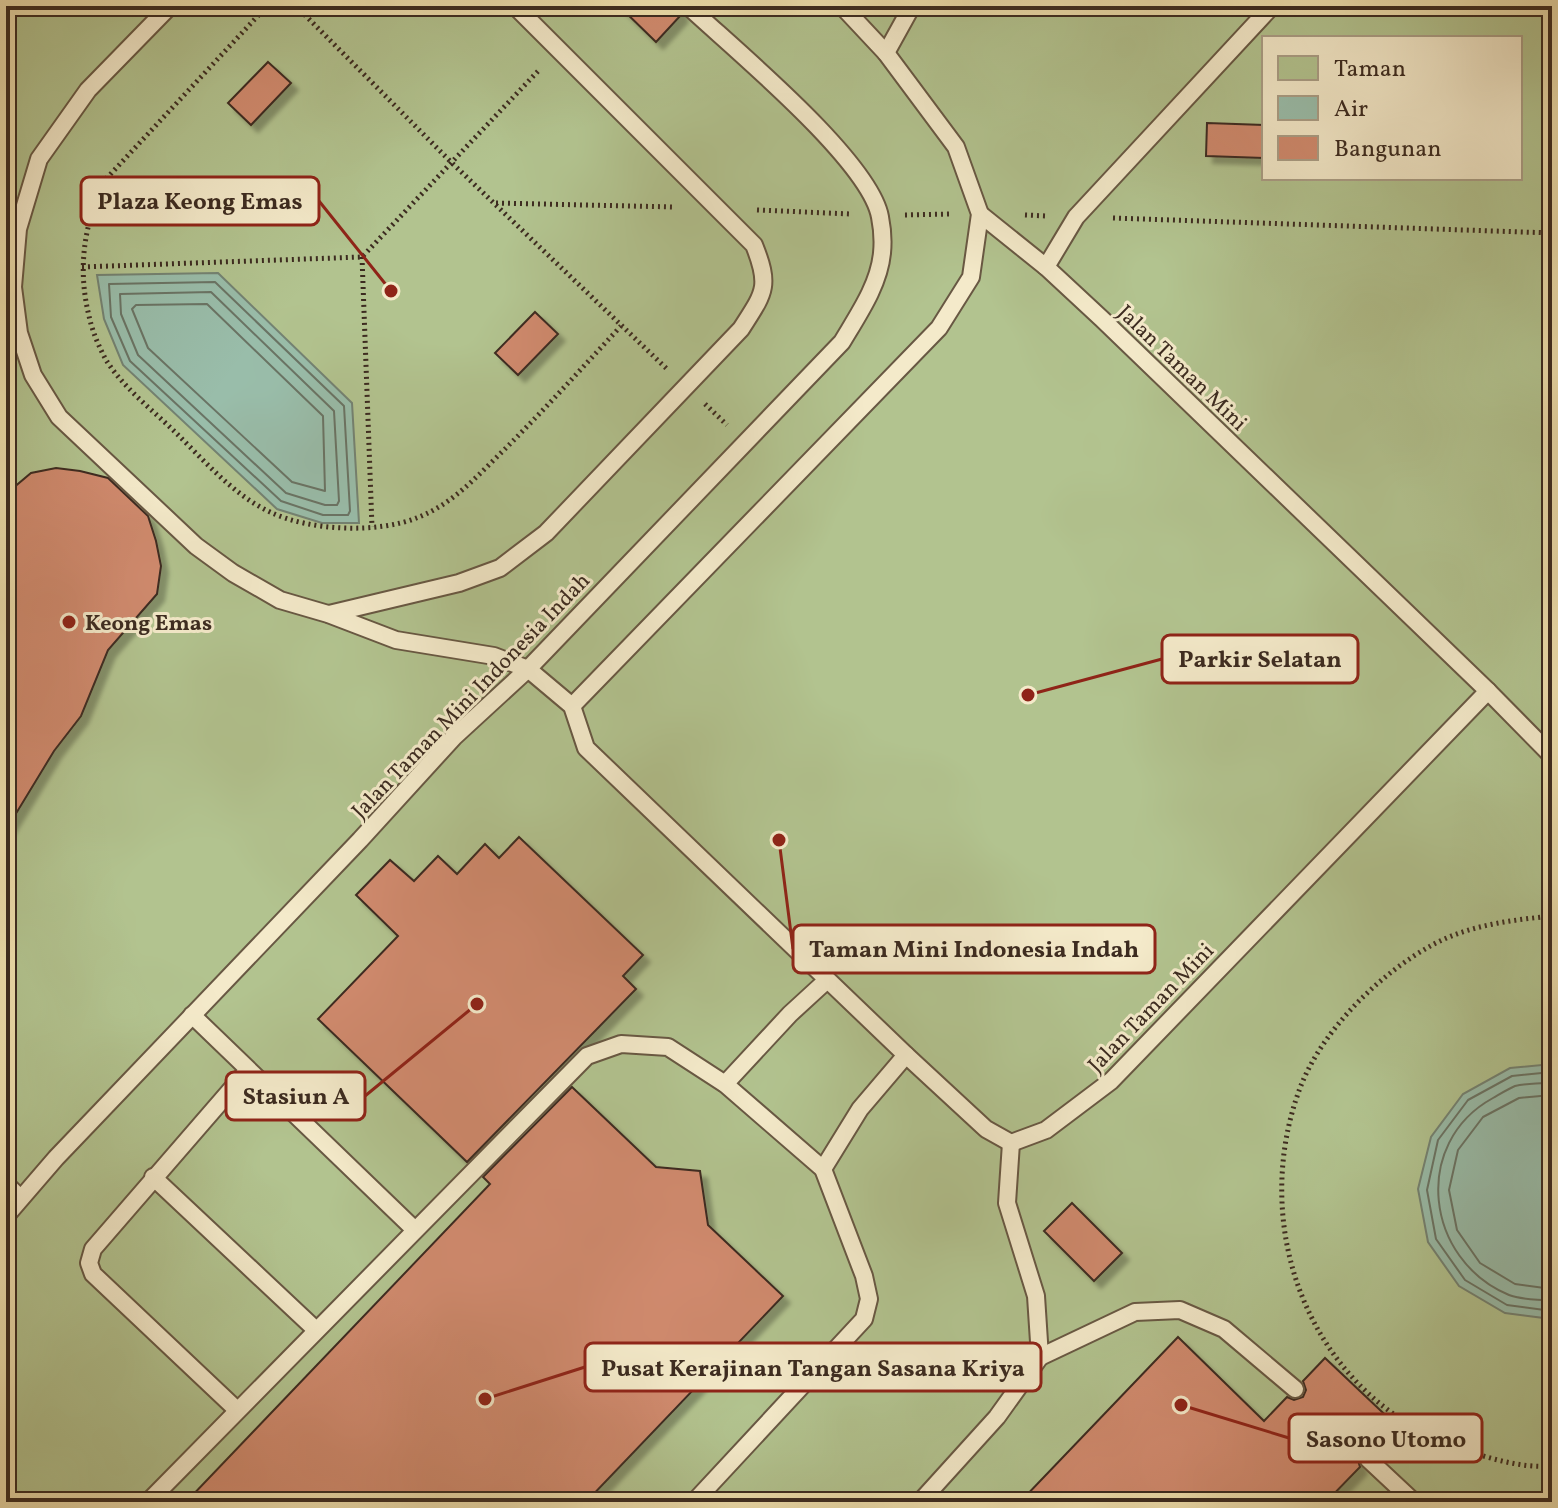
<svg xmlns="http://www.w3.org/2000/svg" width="1558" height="1508" font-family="Vollkorn,serif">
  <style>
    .green { fill: #b2c38f; stroke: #777758; stroke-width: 2; fill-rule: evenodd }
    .water { fill: #99bdaa; stroke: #748373; stroke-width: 2 }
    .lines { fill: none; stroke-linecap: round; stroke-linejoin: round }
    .shore { stroke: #6a7465; stroke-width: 2 }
    .building { fill: #d08a6e; stroke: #3c2b20; stroke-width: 2; filter: url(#shadow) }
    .service-casing { stroke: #685843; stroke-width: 20 }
    .path { stroke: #3c2b20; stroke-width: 5; stroke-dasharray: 2 4; stroke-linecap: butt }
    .service { stroke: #f4eaca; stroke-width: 16 }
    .poi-dot { fill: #8f2418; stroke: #f4eaca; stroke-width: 3 }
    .labels { text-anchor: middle; stroke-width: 6; stroke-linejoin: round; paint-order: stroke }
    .street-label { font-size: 22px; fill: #3c2b20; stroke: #f4eaca }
    .poi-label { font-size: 22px; font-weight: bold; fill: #3c2b20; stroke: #f4eaca; text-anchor: start }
    .leader { fill: none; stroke: #8f2418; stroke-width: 3 }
    .callout-dot { fill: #8f2418; stroke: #f4eaca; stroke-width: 3 }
    .callout { fill: #f4eaca; stroke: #8f2418; stroke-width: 3 }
    .callout-label { font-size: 24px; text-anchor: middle; font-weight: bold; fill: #3c2b20 }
  </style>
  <defs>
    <filter id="shadow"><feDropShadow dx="7" dy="7" stdDeviation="2" flood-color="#0004"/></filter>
  </defs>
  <rect width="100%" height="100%" fill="#eedfad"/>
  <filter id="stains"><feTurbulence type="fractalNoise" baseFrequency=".0025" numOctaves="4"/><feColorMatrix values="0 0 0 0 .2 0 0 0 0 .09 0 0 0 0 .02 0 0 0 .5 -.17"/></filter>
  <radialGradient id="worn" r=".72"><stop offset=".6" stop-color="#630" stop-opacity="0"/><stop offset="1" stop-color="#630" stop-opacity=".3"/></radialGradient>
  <!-- green -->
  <path class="green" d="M 6,6 L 1552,6 L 1552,1502 L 6,1502 ZM 1264,38 L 1520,38 L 1520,178 L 1264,178 Z"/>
  <!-- water -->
  <g class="water">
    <path d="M 218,273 L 352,403 L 359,523 L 322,523 L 277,509 L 123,365 L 104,319 L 97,275 Z"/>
    <path d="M 1552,1064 L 1552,1319 L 1505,1313 L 1459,1286 L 1428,1242 L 1418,1189 L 1431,1137 L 1463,1094 L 1510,1068 Z"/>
  </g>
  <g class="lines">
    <!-- shore -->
    <g class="shore">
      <path d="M 215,282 L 344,406 L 350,511 L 348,515 L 323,515 L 281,501 L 130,361 L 111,317 L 109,284 Z"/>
      <path d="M 211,292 L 334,411 L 339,501 L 337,505 L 325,505 L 286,493 L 138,355 L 121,314 L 120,294 Z"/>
      <path d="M 207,304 L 323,416 L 325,491 L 292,482 L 148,348 L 132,309 L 136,305 Z"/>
      <path d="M 1552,1072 L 1512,1076 L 1468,1100 L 1438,1140 L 1427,1190 L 1436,1239 L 1465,1280 L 1507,1305 L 1552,1311"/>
      <path d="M 1552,1082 C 1540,1084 1526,1083 1515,1086 C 1508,1089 1500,1094 1493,1098 C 1411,1143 1425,1260 1509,1295 C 1521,1300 1539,1299 1552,1301"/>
      <path d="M 1552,1095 L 1519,1098 L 1483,1117 L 1458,1150 L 1449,1190 L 1457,1230 L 1480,1263 L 1515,1284 L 1552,1289"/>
    </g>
  </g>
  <!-- building -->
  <g class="building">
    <path d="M 619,6 L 678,6 L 681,15 L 656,42 Z"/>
    <path d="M 268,62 L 291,83 L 251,125 L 228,103 Z"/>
    <path d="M 1207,123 L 1264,125 L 1264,158 L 1206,156 Z"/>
    <path d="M 535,312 L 558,334 L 518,375 L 495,353 Z"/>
    <path d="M 56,468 L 80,471 L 108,478 L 148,516 L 156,541 L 161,566 L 157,594 L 108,650 L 81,716 L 54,751 L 6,830 L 6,494 L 31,473 Z"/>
    <path d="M 519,837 L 643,955 L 623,976 L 636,989 L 467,1162 L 318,1019 L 398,936 L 356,895 L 390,860 L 414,881 L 438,856 L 457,874 L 485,844 L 499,858 Z"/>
    <path d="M 572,1087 L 656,1167 L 700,1171 L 708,1225 L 783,1296 L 586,1502 L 186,1502 L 490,1184 L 483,1177 Z"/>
    <path d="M 1072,1203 L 1122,1253 L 1094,1281 L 1044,1231 Z"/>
    <path d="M 1178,1337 L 1264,1421 L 1287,1397 L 1294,1400 L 1303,1397 L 1306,1390 L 1303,1381 L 1325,1358 L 1398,1427 L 1375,1451 L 1370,1448 L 1361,1451 L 1357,1457 L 1360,1467 L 1326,1502 L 1020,1502 Z"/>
  </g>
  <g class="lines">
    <defs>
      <g id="service">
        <path d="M 170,6 L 88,90 L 39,159 L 18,229 L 13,287 L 19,333 L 33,375 L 59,417 L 196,546 L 233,573 L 280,600 L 328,614 L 396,640 L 494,656 L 528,669 L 572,706 L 586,748 L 906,1055 L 986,1129 L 1011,1143"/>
        <path d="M 886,53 L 912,6"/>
        <path d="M 980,214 L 1046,267 L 1102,319 L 1488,691 L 1552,756"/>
        <path d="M 1046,267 L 1076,217 L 1272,6"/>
        <path d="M 329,614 L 459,583 L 500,568 L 546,533 L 741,329 C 764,293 771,287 754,245 L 515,6"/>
        <path d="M 572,706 L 939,328 L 971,277 L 980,214 L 956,147 L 886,53 L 842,6"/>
        <path d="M 192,1015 L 415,1230"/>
        <path d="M 725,1084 L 790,1014 L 826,981"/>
        <path d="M 1011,1143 L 1046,1130 L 1111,1081 L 1488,691"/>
        <path d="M 823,1169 L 860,1109 L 906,1055"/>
        <path d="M 153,1177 L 316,1330"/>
        <path d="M 6,1184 L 20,1198"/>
        <path d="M 6,1216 L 56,1158 L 360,840 L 454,737 L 528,669 L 842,342 C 858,315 879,285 882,253 C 883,243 882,227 880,217 C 870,161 734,49 689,7"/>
        <path d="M 1040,1357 L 1135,1312 L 1180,1310 L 1224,1329 L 1295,1389"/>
        <path d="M 237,1410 L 93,1274 L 89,1263 L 93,1249 L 248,1070"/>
        <path d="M 1368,1459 L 1414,1502"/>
        <path d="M 148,1502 L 587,1056 L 621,1044 L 668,1047 L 725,1084 L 823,1169 L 864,1276 L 869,1299 L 864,1319 L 694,1502"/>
        <path d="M 920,1502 L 997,1417 L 1040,1357 L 1036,1296 L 1007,1203 L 1011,1143"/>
      </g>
    </defs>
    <!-- service casing -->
    <use href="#service" class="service-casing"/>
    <!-- path -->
    <g class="path">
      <path d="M 267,6 L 106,179 C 83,224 77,271 90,320 C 93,333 100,349 106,360 C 123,387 150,408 173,430 C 202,458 233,495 270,512 C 310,531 378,534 419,517 C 454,503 478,475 504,450 C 544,410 582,368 621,326"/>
      <path d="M 296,6 L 452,163 L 668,370"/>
      <path d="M 496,203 L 675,207"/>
      <path d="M 757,210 L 851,214"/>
      <path d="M 905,215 L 951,214"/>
      <path d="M 1025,215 L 1047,216"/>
      <path d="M 1113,218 L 1552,233"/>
      <path d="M 362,257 L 372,527"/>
      <path d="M 82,267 L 362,257 L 540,69"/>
      <path d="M 705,404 L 727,425"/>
      <path d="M 1552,916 C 1512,920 1470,925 1434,944 C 1380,973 1322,1030 1300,1088 C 1249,1225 1307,1386 1446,1443 C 1477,1455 1519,1469 1552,1466"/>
    </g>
    <!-- service -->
    <use href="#service" class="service"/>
  </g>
  <!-- markers -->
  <circle class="poi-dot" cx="69" cy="622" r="8"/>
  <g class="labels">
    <!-- street labels -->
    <g class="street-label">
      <text transform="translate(1183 367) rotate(44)" y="8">Jalan Taman Mini</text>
      <text transform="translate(470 695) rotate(-46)" y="8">Jalan Taman Mini Indonesia Indah</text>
      <text transform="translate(1150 1007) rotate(-46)" y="8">Jalan Taman Mini</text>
    </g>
    <!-- poi labels -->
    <g class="poi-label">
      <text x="85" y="630">Keong Emas</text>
    </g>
  </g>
  <!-- callouts -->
  <path class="leader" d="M391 291L319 201M1028 695L1162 659M779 840L793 949M477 1004L365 1096M485 1399L585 1367M1181 1405L1289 1438"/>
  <g class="callout-dot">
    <circle cx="391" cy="291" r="8"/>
    <circle cx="1028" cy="695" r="8"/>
    <circle cx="779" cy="840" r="8"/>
    <circle cx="477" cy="1004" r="8"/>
    <circle cx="485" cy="1399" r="8"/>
    <circle cx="1181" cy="1405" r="8"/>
  </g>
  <g class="callout">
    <rect x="81" y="177" width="238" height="48" rx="8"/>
    <rect x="1162" y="635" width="196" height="48" rx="8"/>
    <rect x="793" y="925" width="362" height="48" rx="8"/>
    <rect x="226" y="1072" width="139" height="48" rx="8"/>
    <rect x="585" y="1343" width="456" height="48" rx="8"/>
    <rect x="1289" y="1414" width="193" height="48" rx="8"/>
  </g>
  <g class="callout-label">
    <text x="200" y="209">Plaza Keong Emas</text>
    <text x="1260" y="667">Parkir Selatan</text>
    <text x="974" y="957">Taman Mini Indonesia Indah</text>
    <text x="296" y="1104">Stasiun A</text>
    <text x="813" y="1376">Pusat Kerajinan Tangan Sasana Kriya</text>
    <text x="1386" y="1447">Sasono Utomo</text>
  </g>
  <!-- margin -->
  <rect width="1558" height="1508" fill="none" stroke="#eedfad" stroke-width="32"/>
  <rect x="8" y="8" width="1542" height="1492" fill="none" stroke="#3c2b20" stroke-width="4"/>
  <rect x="16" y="16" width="1526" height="1476" fill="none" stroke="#3c2b20" stroke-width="2"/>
  <!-- legend -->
  <rect x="1262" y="36" width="260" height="144" fill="#f4eaca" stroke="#aa9e86" stroke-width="2"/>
  <rect x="1278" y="56" width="40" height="24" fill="#b2c38f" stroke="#aa9e86" stroke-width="2"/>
  <text x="1334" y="76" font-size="24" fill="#3c2b20">Taman</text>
  <rect x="1278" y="96" width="40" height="24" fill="#99bdaa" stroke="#aa9e86" stroke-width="2"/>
  <text x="1334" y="116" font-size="24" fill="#3c2b20">Air</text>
  <rect x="1278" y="136" width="40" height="24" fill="#d08a6e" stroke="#aa9e86" stroke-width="2"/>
  <text x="1334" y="156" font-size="24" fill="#3c2b20">Bangunan</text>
  <rect width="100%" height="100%" filter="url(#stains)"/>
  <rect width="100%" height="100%" fill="url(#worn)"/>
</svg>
